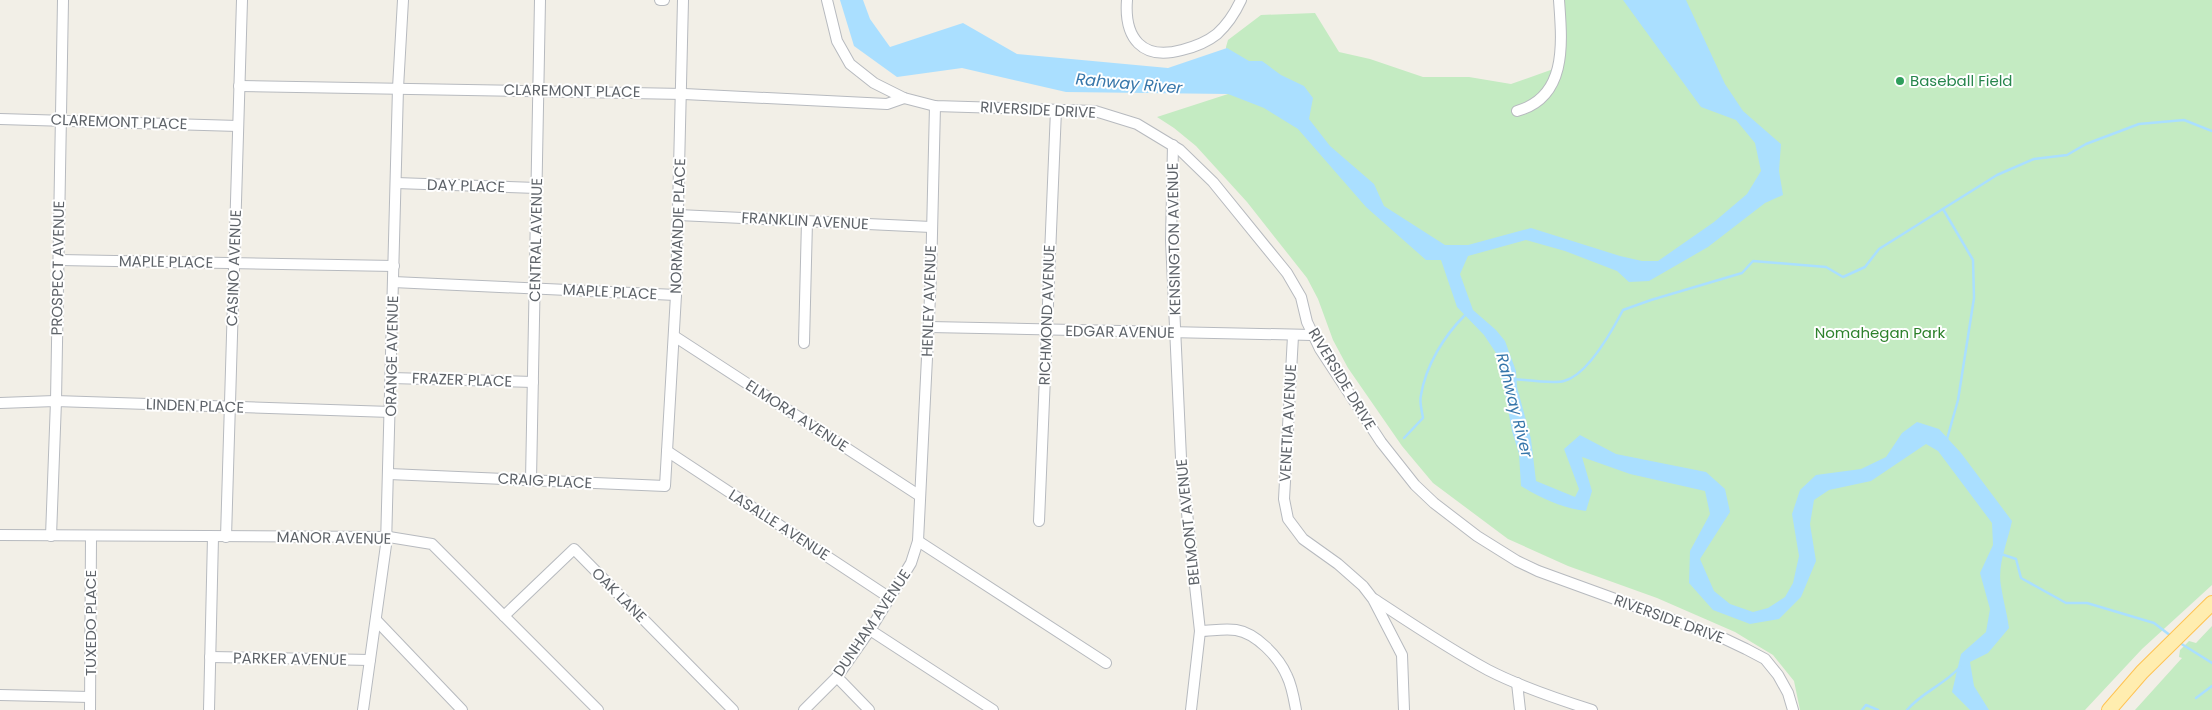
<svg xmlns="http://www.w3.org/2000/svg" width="2212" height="710" font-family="Poppins,sans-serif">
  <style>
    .green { fill: #c4ebc2 }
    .water { fill: #aadfff }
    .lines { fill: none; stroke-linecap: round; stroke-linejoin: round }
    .stream { stroke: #aadfff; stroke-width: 2.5 }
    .minor-casing { stroke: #b7babf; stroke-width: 12 }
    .major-casing { stroke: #ffc353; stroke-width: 16 }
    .minor { stroke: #fff; stroke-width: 10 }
    .major { stroke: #ffedaf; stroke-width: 14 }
    .leisure-dot { fill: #2e9e5b; stroke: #fff; stroke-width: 2 }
    .labels { text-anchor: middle; stroke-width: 4; stroke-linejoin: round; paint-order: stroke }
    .leisure-label { font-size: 15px; fill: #27864d; stroke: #fff; text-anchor: start }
    .street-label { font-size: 15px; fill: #5e6369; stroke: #fff }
    .park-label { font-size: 15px; fill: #2d812b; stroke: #fff }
    .water-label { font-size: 16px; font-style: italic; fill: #3676aa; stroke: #fff }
  </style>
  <rect width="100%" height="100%" fill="#f2efe7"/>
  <!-- green -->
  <g class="green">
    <path d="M 1559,0 L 2212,0 L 2212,585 L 2142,649 L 2085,710 L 1800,710 L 1794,681 L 1773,655 L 1753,643 L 1735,632 L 1657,598 L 1568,566 L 1508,539 L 1433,483 L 1402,446 L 1348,368 L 1333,340 L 1318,299 L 1307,278 L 1247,202 L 1196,146 L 1174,128 L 1157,117 L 1228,94 L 1226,47 L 1228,40 L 1261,15 L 1315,13 L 1339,52 L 1370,59 L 1423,77 L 1469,77 L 1511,84 L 1559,67 Z"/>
    <path d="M 2212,626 L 2212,710 L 2135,710 L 2182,658 L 2179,657 L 2180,650 L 2189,641 L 2196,643 Z"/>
  </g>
  <!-- water -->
  <path class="water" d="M 840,0 L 863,0 L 870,19 L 890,47 L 963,23 L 1017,54 L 1168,68 L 1227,48 L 1249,61 L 1262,61 L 1281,75 L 1304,86 L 1313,98 L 1309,119 L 1330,146 L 1374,184 L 1384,206 L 1445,245 L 1468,245 L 1531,228 L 1620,256 L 1642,261 L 1658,261 L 1714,222 L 1747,194 L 1761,171 L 1755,143 L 1736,120 L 1701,107 L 1623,0 L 1686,0 L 1725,84 L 1743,111 L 1781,144 L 1779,171 L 1783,195 L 1765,203 L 1708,247 L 1649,281 L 1629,282 L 1617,271 L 1565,251 L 1526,240 L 1468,256 L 1460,274 L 1473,310 L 1496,330 L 1505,341 L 1516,371 L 1517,387 L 1531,439 L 1536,481 L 1575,497 L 1579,489 L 1564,449 L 1580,435 L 1616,454 L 1706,472 L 1725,489 L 1730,512 L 1700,559 L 1714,591 L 1730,604 L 1753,612 L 1768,608 L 1785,597 L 1793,583 L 1799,556 L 1792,514 L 1800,490 L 1816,475 L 1861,469 L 1886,457 L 1902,433 L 1917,422 L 1939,429 L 1961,453 L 2012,521 C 2008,541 1997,565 2001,586 C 2003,600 2007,613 2009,628 L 1988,653 L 1970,662 L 1974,686 L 1989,710 L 1970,710 L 1952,692 L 1961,654 L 1986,632 L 1990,609 L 1980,573 L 1993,545 L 1992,523 L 1938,451 L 1926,444 L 1871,481 L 1829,490 L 1814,500 L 1810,524 L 1816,561 L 1801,597 L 1779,619 L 1750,624 L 1713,610 L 1689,583 L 1690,551 L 1710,514 L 1705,491 L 1630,474 L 1582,457 L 1592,491 L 1586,511 C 1562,508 1542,499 1521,486 L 1519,454 L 1512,431 L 1498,356 L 1484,335 L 1457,307 L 1441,260 L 1426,260 L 1366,207 L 1298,129 L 1264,108 L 1228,94 L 1066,92 L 962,68 L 897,77 L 854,46 Z"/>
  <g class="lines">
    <!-- stream -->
    <g class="stream">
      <path d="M 1943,209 L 1973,260 L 1974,298 L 1958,400 L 1947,439"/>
      <path d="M 1514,379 C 1527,380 1553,384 1564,381 C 1588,375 1612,331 1623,310 L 1651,300 L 1742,273 L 1753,261 L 1826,267 L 1843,277 L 1865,267 L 1879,249 L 1997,175 L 2034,159 L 2067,155 L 2086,144 L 2139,124 L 2184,120 L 2212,131"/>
      <path d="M 1404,438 L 1423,418 C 1422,411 1419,402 1421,395 C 1426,365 1444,336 1465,315"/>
      <path d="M 2001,554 L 2016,559 L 2021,578 L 2066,603 L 2087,603 L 2154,623 L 2171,636"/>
      <path d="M 2180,643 L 2212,663"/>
      <path d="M 2196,698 L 2212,686"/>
      <path d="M 1862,710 L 1866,705 L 1878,710"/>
      <path d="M 1907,710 C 1922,692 1944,685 1960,667"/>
    </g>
    <defs>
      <g id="minor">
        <path d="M 660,0 L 664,0"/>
        <path d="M 827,0 L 837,41 L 850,64 L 874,83 L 904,98 L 935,106 L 1095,111 L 1137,124 L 1180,150 L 1213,182 L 1287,273 L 1301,297 L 1307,322 L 1320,349 L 1381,442 L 1415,485 L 1434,503 L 1477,536 L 1517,561 L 1538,571 L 1725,639 L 1746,649 L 1765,659 L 1778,675 L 1788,693 L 1793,710"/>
        <path d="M 1127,0 C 1124,38 1142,61 1182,50 C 1194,47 1207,42 1217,34 C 1228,24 1235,13 1241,0"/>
        <path d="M 239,86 L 684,94 L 887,104 L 904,98"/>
        <path d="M 1517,111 C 1568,97 1562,42 1559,0"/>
        <path d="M 0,119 L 238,126"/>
        <path d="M 1173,145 L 1171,240 L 1181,458 L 1200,631 L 1191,710"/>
        <path d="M 396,183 L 537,188"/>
        <path d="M 678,215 L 931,227"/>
        <path d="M 59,260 L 394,266"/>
        <path d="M 393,282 L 676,295"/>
        <path d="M 929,327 L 1312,335"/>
        <path d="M 674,336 L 920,496"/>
        <path d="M 1293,336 L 1284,499 L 1288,519 L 1303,539 L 1338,564 L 1363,586 L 1373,599 L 1402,655 L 1404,710"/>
        <path d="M 804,343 L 807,221"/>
        <path d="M 391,378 L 533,382"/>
        <path d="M 0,403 L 55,401 L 391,412"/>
        <path d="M 667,451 L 890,598"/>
        <path d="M 389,474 L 665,486 L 676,295 L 683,0"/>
        <path d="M 531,480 L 540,0"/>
        <path d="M 1039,521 L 1056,110"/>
        <path d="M 0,535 L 389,537 L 432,544 L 598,710"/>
        <path d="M 51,536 L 56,401 L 63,0"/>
        <path d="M 226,537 L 242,0"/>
        <path d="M 918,541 L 1106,663"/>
        <path d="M 1374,599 C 1412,624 1449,649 1488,670 C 1521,687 1557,699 1592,710"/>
        <path d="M 504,616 L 574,549 L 733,710"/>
        <path d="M 376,620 L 462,710"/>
        <path d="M 870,630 L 993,710"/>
        <path d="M 1200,631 C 1211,631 1224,628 1236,630 C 1256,633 1279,657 1287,676 C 1292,686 1294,699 1296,710"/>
        <path d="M 210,657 L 370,660"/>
        <path d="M 837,677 L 869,710"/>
        <path d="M 1517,683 L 1520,710"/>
        <path d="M 0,695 L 90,697"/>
        <path d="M 90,710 L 91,537"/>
        <path d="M 209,710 L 213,537"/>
        <path d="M 363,710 L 386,545 L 398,88 L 403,0"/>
        <path d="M 804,710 L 837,677 L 870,630 L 911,563 L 918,541 L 931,276 L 935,106"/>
      </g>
      <path id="major" d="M 2109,710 L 2142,672 L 2212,603"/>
    </defs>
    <!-- minor casing -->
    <use href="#minor" class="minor-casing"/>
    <!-- major casing -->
    <use href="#major" class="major-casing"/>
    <!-- minor -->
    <use href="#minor" class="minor"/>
    <!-- major -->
    <use href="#major" class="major"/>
  </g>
  <!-- markers -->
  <circle class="leisure-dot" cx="1900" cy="81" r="5"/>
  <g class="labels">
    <!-- leisure labels -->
    <g class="leisure-label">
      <text x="1910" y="86">Baseball Field</text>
    </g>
    <!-- street labels -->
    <g class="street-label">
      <text transform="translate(572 91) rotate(1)" y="5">CLAREMONT PLACE</text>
      <text transform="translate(1038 110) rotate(3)" y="5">RIVERSIDE DRIVE</text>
      <text transform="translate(119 122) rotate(2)" y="5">CLAREMONT PLACE</text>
      <text transform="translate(466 186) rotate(2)" y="5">DAY PLACE</text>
      <text transform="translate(805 221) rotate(3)" y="5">FRANKLIN AVENUE</text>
      <text transform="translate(678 226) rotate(-88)" y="5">NORMANDIE PLACE</text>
      <text transform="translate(1174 239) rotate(-91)" y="5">KENSINGTON AVENUE</text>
      <text transform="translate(536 240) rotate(-89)" y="5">CENTRAL AVENUE</text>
      <text transform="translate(166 262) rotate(1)" y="5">MAPLE PLACE</text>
      <text transform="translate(58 268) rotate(-89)" y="5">PROSPECT AVENUE</text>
      <text transform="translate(234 268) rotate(-88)" y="5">CASINO AVENUE</text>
      <text transform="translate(610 292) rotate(3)" y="5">MAPLE PLACE</text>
      <text transform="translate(929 301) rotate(-88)" y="5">HENLEY AVENUE</text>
      <text transform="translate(1047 315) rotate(-88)" y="5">RICHMOND AVENUE</text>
      <text transform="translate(1120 332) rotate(1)" y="5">EDGAR AVENUE</text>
      <text transform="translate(392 356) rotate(-89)" y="5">ORANGE AVENUE</text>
      <text transform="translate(1342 379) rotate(59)" y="5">RIVERSIDE DRIVE</text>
      <text transform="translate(462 380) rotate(2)" y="5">FRAZER PLACE</text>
      <text transform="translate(195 406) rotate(2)" y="5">LINDEN PLACE</text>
      <text transform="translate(797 416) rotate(33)" y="5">ELMORA AVENUE</text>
      <text transform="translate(1288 423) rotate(-87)" y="5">VENETIA AVENUE</text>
      <text transform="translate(545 481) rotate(3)" y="5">CRAIG PLACE</text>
      <text transform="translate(1188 522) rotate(-96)" y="5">BELMONT AVENUE</text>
      <text transform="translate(779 525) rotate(33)" y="5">LASALLE AVENUE</text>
      <text transform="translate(334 538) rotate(1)" y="5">MANOR AVENUE</text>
      <text transform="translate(619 595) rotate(45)" y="5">OAK LANE</text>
      <text transform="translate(1669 619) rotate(20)" y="5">RIVERSIDE DRIVE</text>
      <text transform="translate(91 623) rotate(-90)" y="5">TUXEDO PLACE</text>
      <text transform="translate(872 623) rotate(-56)" y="5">DUNHAM AVENUE</text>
      <text transform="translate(290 659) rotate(1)" y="5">PARKER AVENUE</text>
    </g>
    <!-- park labels -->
    <g class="park-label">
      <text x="1880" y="338">Nomahegan Park</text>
    </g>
    <!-- water labels -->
    <g class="water-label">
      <text transform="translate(1129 83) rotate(5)" y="6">Rahway River</text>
      <text transform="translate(1515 405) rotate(76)" y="6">Rahway River</text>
    </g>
  </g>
</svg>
